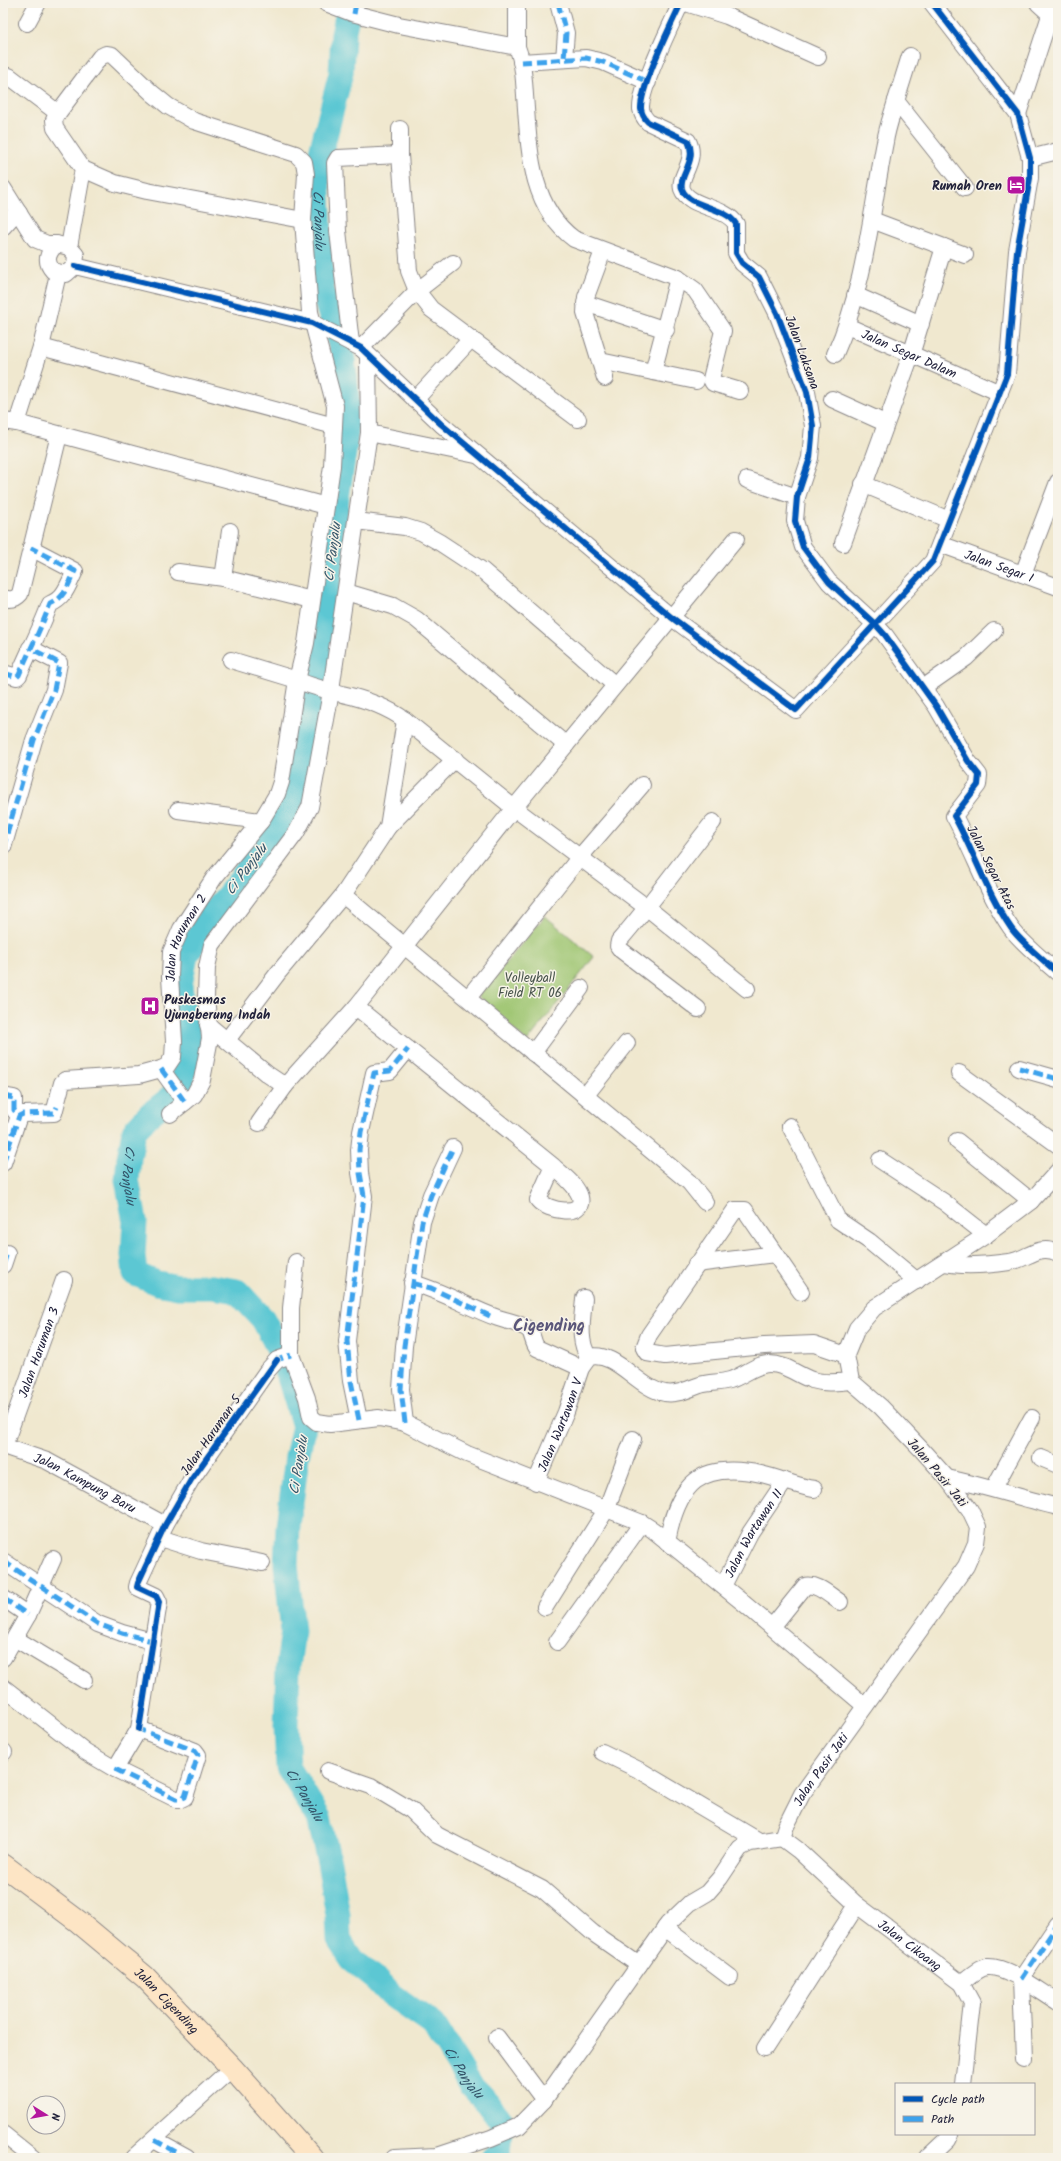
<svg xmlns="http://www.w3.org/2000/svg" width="1061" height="2161" font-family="Kalam,sans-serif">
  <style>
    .park { fill: #9dc570; stroke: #607456 }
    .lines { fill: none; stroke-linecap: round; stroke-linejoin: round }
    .river { stroke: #5bc7d3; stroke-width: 25 }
    .street-casing { stroke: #898585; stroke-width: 18 }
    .secondary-casing { stroke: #898585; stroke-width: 24 }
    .street { stroke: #fff; stroke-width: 16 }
    .secondary { stroke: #fde5c5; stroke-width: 22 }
    .quiet { stroke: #3ea2ec; stroke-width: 5; stroke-dasharray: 10 5; stroke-linecap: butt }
    .cycleway-casing { stroke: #f7f3e8; stroke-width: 8 }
    .cycleway { stroke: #0057b8; stroke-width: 6 }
    .labels { text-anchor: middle; stroke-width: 3; stroke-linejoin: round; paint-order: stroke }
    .poi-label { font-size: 13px; font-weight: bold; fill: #22223b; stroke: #f7f3e8; text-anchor: end }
    .street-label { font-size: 13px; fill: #22223b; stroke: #f7f3e8 }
    .park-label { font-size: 13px; fill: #47534b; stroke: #f7f3e8 }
    .water-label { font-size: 14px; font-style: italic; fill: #335469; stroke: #f7f3e8 }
    .district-label { font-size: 17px; font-weight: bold; fill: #5a567a; stroke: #f7f3e8 }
  </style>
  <rect width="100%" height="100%" fill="#f7f3e8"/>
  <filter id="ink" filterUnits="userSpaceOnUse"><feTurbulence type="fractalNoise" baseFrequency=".025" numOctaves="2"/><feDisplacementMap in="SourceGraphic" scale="8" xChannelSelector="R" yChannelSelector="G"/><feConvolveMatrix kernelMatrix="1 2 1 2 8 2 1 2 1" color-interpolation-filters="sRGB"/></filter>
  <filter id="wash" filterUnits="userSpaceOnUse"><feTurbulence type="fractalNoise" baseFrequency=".012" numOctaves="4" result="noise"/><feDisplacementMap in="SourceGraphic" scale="16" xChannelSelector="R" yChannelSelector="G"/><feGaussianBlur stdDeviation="0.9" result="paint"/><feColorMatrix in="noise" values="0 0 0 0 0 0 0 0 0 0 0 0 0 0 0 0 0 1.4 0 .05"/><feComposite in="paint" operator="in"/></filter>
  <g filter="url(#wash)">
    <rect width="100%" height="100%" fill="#f0e8cf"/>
    <!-- park -->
    <path class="park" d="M 545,916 L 594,957 L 527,1042 L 478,996 Z"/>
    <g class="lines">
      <!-- river -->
      <path class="river" id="s1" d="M 350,3 L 343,35 L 341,73 L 317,168 L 322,289 L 342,350 L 348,407 L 345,446 L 337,498 L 330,577 L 318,660 L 293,807 L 234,888 L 209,918 L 186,956 L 180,985 L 184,1017 L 191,1045 L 181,1085 L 168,1100 L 150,1114 L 134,1131 L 129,1158 L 127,1180 L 135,1221 L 133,1255 L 135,1274 L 157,1283 L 178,1287 L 212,1287 L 237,1291 L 263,1319 L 283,1357 L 304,1426 L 297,1457 L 288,1526 L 286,1565 L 293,1631 L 288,1666 L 286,1726 L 288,1767 L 319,1818 L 329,1862 L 338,1915 L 339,1940 L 352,1960 L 377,1980 L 391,1995 L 434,2025 L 471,2086 L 487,2102 L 502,2122 L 499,2152 L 493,2158"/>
    </g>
  </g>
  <g filter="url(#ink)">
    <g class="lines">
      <defs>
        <g id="street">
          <path d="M 326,3 L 352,13 L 399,25 L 517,47 C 523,62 524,79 525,95 C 529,146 529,206 574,239 L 678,278 L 695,290 L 723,331 L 711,379 L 713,383 L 740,391"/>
          <path d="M 558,3 L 566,33 L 564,59"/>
          <path d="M 681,3 C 671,25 640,87 641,109 C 642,115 644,118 648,122 L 688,141 C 698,161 678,176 682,189 C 689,208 725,206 736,224 L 736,253 L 742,263 L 759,277 L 777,313 L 807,392 L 813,426 L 810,458 L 797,497 L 795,521 L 803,547 L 829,582 L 876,625 L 885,635 L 936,706 L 968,761 L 979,775 L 978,785 L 954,816 C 974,852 987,893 1011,928 C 1020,941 1045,962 1058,973"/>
          <path d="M 686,3 L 727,16 L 818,57"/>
          <path d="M 1038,3 L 1050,14"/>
          <path d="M 27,23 L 38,3"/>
          <path d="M 517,47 L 517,3"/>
          <path d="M 521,62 L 586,58 L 603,62 L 648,82"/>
          <path d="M 9,76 L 58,113"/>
          <path d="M 896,101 L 910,56"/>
          <path d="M 1018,114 L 1054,3"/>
          <path d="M 400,129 L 400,155 L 409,271 L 417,291 L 431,309 L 578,419"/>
          <path d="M 1030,158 L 1058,151"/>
          <path d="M 83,169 L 115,183 L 147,191 L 303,220"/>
          <path d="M 3,188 L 35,239 L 47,244 L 56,244"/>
          <path d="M 872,220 L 965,255"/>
          <path d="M 3,227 L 12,217 L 19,213"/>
          <path d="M 56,244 L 69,247 L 76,255 L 75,266 L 66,274 L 53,271 C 44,261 48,253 56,244 Z"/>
          <path d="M 69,247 L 83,169 L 55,128 L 54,120 L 58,113 L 100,57 L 106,54 L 112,55 L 152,93 L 168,106 L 194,121 L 296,154 L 304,162 L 306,174 L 303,220 L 310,312 L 335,406 L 332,466 L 306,643 L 297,680 L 231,660"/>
          <path d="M 603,251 L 586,297 L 585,313 L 605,378"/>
          <path d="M 75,266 L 312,323 L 361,348 L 441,424 L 671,617 L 796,710 L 933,561 L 1007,374 L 1017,251 L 1030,178 L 1030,158 L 1018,114 L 932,3"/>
          <path d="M 855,295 L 921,324"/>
          <path d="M 585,303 L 666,330"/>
          <path id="s2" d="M 847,326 L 1000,393"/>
          <path d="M 351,343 L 338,231 L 335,163 L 338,158 L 400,155"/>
          <path d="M 41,347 L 334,426"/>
          <path d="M 361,348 L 417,291 L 453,263"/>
          <path d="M 835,354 C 865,287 871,213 885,142 C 887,128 892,115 896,101 L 965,188"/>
          <path d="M 600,361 L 696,381"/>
          <path d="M 653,372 L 678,278"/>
          <path d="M 832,399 L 885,423"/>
          <path d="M 415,400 L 471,339"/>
          <path d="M 3,421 L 17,423 L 326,506"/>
          <path d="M 17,423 L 41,347 L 58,274"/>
          <path d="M 369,433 L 476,455"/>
          <path d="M 747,480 L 797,497"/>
          <path d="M 863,484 L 949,520"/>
          <path d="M 356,521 L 405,527 L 421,532 L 439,542 L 483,571 L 615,685"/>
          <path d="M 843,543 L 911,355 L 944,247"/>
          <path id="s3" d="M 940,544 L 1058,587"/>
          <path d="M 178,572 L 223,578 L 312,600"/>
          <path d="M 1023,574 L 1058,482"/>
          <path d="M 223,578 L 230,531"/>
          <path d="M 346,592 L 393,606 L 416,619 L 566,745"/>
          <path d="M 3,598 C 10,600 15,600 20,594 L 59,435"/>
          <path d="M 3,673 L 17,677 L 19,675 C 29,651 41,629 50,604 C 65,598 68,585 75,571 L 31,548"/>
          <path d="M 923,688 L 966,658 L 994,631"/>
          <path d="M 178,810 L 261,821 L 277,794 L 281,782 L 297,680 C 311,687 327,690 342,694 C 365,699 387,707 405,720 L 514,808 L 650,910 L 747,989"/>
          <path d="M 388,827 L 405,720"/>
          <path d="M 3,848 L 34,740 L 54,690 L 59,663 L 30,648"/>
          <path d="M 343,895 L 388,827 L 455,759"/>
          <path d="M 468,998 L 579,858 L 642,785"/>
          <path d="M 356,1007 L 553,1166 C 561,1174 577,1185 580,1197 C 585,1218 547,1211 538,1200 L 553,1166"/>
          <path d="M 698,1009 L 621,950 L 618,946 L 619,941 C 652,903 681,862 713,822"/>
          <path d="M 208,1025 L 267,1074 L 285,1086 L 356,1007 L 514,808 L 736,539"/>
          <path d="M 227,1040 L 278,973 L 343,895 L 689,1182 L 705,1202"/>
          <path d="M 533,1053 L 581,988"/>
          <path d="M 1019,1068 L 1058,1079"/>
          <path d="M 161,1069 L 185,1102"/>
          <path d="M 959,1073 L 1058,1145"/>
          <path d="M 586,1095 L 627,1043"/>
          <path d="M 3,1096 L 14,1098 L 14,1110 L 19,1116"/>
          <path d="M 170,1114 L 194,1095 L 202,1080 L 210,1038 L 206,997 L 207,967 L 212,945 L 296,833 L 310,807 L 329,703 L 369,433 L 368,357"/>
          <path d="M 259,1123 L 285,1086"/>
          <path d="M 790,1126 L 838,1220 L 869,1241 L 917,1281"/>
          <path d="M 957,1141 L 1031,1201"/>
          <path d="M 880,1160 L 944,1202 L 986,1235"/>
          <path id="s4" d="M 3,1163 L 19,1116 L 23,1114 L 54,1113 L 62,1083 L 65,1080 L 139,1075 L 161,1069 L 167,1066 L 173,1057 L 174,1041 L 170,977 L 171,952 L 181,929 L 214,878 L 261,821"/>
          <path d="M 296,1262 L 291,1308 L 291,1355 L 307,1398 L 311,1417 L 317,1422 L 330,1424 L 379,1418 L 405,1423 L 467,1454 L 642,1523 L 653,1530 L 741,1601 L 865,1706"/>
          <path d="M 944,1263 C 965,1267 988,1265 1009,1262 C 1027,1260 1038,1243 1058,1253"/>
          <path d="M 696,1264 L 775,1254"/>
          <path d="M 3,1265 L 7,1253"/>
          <path d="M 412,1283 C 443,1291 469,1308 498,1318 C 507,1321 524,1324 530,1331 C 533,1336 533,1343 537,1348 L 581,1368"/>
          <path d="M 801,1292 L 745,1210 L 735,1210 L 649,1335 L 644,1348 L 647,1353 L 665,1356 L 764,1346 L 814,1344 L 846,1355"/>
          <path d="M 584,1298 C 583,1316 577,1341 589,1357"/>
          <path d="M 359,1420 L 351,1381 L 347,1341 L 364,1196 L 360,1173 L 359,1150 L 361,1132 L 374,1073 L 390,1071 L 408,1049"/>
          <path d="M 405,1423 L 401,1389 L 404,1346 L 422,1222 L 431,1195 L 453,1148"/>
          <path id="s5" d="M 3,1446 L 47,1461 L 165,1525"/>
          <path id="s6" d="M 4,1446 L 64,1280"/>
          <path d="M 1041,1458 L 1058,1465"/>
          <path d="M 947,1478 C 985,1486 1021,1498 1058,1507"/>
          <path id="s7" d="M 536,1482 L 566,1412 L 581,1368 L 589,1357 C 616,1350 637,1388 665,1393 C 678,1395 688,1389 700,1385 C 710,1382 720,1383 730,1380 C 743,1376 756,1364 769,1364 C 786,1364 797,1375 812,1380 C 825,1384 838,1382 851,1381"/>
          <path d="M 994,1488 L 1032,1418"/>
          <path d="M 160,1538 L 201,1551 L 262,1563"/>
          <path d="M 667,1542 C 678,1483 700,1461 761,1474 C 779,1478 796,1486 814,1489"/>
          <path d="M 3,1561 L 98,1624 L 122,1633 L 152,1641"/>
          <path id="s8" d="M 723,1586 L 750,1533 L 785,1481"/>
          <path d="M 3,1598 L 28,1615"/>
          <path d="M 545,1607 L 606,1510 L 633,1439"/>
          <path d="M 772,1627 L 805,1586 C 818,1583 830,1596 840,1602"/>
          <path d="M 16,1639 L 84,1680"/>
          <path d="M 557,1642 L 642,1523"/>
          <path d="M 3,1658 L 28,1615 L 53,1559"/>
          <path d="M 3,1687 L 86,1752 L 115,1769 L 139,1729 L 159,1602 L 156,1596 L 137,1587 L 138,1583 L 165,1525 L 191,1480 L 267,1371 L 277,1360 L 291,1355"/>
          <path d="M 3,1751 L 4,1752"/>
          <path d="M 602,1752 L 641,1771 L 759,1841"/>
          <path d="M 115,1769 L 176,1799 L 181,1799 L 185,1797 L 198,1755 L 195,1751 L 139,1729"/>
          <path d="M 328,1771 L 371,1786 L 411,1810 L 437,1835 L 542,1889 L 593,1933 L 639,1965"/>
          <path id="s9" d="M 782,1838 L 786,1826 L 802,1794 L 966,1566 L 976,1543 L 978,1527 L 970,1510 L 947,1478 L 921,1449 L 881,1407 L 851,1381 L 846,1355 L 857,1328 L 874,1308 L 986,1235 L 1031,1201 L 1058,1171"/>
          <path id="s10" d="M 782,1838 L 798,1850 L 857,1905 L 961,1983 L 972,2003 L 963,2084"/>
          <path d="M 665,1928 L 730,1977"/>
          <path d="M 961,1983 C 968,1978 978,1968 987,1967 C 1007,1965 1041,1992 1058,2002"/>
          <path d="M 497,2037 L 544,2100"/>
          <path d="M 765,2048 L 857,1905"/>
          <path d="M 1024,2059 L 1021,1979 L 1058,1924"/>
          <path d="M 3,2134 L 33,2158"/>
          <path d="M 154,2140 L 187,2158"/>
          <path d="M 133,2158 L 232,2068"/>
          <path d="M 394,2158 L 437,2156 L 491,2138 L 519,2126 L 544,2100 L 668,1924 L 690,1903 L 707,1893 L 720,1878 L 740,1848 L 750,1843 L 782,1838"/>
          <path d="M 928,2158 L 947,2140 L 950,2134"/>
        </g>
        <g id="secondary">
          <path id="s11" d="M 3,1865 L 79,1922 L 145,1977 L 232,2068 L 312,2158"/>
        </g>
      </defs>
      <!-- street casing -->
      <use href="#street" class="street-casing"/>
      <!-- secondary casing -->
      <use href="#secondary" class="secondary-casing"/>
      <!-- street -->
      <use href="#street" class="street"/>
      <!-- secondary -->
      <use href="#secondary" class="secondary"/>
      <!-- quiet -->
      <g class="quiet">
        <path d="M 558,3 L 566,33 L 564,59"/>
        <path d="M 354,14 L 356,3"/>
        <path d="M 521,62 L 586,58 L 603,62 L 648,82 L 647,84"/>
        <path d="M 3,673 L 17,677 L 19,675 C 29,651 41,629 50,604 C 65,598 68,585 75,571 L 31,548"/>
        <path d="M 3,848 L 34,740 L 54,690 L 59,663 L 30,648"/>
        <path d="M 1019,1068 L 1058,1079"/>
        <path d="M 161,1069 L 185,1102"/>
        <path d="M 3,1096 L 14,1098 L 14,1110 L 19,1116"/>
        <path d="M 3,1163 L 19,1116 L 23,1114 L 54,1113 L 57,1107"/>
        <path d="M 3,1265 L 7,1253"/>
        <path d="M 412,1283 L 431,1288 L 490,1316"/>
        <path d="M 274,1362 L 277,1360 L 291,1355"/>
        <path d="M 359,1420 L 351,1381 L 347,1341 L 364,1196 L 360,1173 L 359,1150 L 361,1132 L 374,1073 L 390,1071 L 408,1049"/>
        <path d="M 405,1423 L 401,1389 L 404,1346 L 422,1222 L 431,1195 L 453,1148"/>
        <path d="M 3,1561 L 98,1624 L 122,1633 L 152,1641"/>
        <path d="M 3,1598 L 28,1615"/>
        <path d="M 115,1769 L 176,1799 L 181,1799 L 185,1797 L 198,1755 L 195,1751 L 139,1729"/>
        <path d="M 1021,1979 L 1058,1924"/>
        <path d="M 154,2140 L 187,2158"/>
      </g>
      <defs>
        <g id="cycleway">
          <path d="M 681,3 C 671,25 640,87 641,109 C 642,115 644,118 648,122 L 688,141 C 698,161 678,176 682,189 C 689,208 725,206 736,224 L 736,253 L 742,263 L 759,277 L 777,313 L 807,392 L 813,426 L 810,458 L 797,497 L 795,521 L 803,547 L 829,582 L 876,625 L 885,635 L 936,706 L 968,761 L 979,775 L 978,785 L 954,816 C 974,852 987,893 1011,928 C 1020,941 1045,962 1058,973"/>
          <path d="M 75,266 L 312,323 L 361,348 L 441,424 L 671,617 L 796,710 L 933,561 L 1007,374 L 1017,251 L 1030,178 L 1030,158 L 1018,114 L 932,3"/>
          <path d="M 139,1729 L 159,1602 L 156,1596 L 137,1587 L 138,1583 L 165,1525 L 191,1480 L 277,1360"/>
        </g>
      </defs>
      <!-- cycleway casing -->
      <use href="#cycleway" class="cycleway-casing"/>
      <!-- cycleway -->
      <use href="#cycleway" class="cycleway"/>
    </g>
  </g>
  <!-- icons -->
  <defs>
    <symbol id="hotel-square" viewBox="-11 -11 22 22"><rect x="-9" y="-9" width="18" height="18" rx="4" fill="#b5179e" stroke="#f7f3e8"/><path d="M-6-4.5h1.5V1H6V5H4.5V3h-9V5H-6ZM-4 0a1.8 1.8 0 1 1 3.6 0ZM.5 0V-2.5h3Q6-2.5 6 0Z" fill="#fff"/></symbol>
    <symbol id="hospital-square" viewBox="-11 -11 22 22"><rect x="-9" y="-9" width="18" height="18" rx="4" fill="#b5179e" stroke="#f7f3e8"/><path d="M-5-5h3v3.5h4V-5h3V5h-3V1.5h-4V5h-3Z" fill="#fff"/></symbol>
  </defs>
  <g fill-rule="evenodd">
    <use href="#hotel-square" x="1005" y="174" width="22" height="22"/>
    <use href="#hospital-square" x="139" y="995" width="22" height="22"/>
  </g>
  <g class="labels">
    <!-- poi labels -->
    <g class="poi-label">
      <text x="1002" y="190">Rumah Oren</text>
      <text x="164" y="1004" text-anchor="start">Puskesmas<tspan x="164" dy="15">Ujungberung Indah</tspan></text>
    </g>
    <!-- street labels -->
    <g class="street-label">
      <text transform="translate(803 352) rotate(70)" y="5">Jalan Laksana</text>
      <text dy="5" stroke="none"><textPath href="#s2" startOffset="68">Jalan Segar Dalam</textPath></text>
      <text dy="5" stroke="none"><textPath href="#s3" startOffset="63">Jalan Segar I</textPath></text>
      <text transform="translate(992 867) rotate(63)" y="5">Jalan Segar Atas</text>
      <text dy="5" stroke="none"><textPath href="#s4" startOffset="358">Jalan Haruman 2</textPath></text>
      <text dy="5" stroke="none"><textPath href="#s6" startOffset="100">Jalan Haruman 3</textPath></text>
      <text dy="5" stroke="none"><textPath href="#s7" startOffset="62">Jalan Wartawan V</textPath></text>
      <text transform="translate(210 1435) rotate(-55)" y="5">Jalan Haruman 5</text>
      <text transform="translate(938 1472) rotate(50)" y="5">Jalan Pasir Jati</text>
      <text dy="5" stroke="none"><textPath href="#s5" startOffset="90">Jalan Kampung Baru</textPath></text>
      <text dy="5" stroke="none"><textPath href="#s8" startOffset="61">Jalan Wartawan II</textPath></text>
      <text dy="5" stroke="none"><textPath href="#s9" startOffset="79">Jalan Pasir Jati</textPath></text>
      <text dy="5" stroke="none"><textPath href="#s10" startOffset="167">Jalan Cikoang</textPath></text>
      <text dy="5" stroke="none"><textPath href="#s11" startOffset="213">Jalan Cigending</textPath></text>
    </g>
    <!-- park labels -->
    <g class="park-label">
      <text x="530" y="982">Volleyball<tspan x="530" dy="15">Field RT 06</tspan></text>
    </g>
    <!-- water labels -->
    <g class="water-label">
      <text dy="5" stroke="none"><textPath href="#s1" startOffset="221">Ci Panjalu</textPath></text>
      <text transform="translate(332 552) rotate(-83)" y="5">Ci Panjalu</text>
      <text transform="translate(246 869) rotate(-53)" y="5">Ci Panjalu</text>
      <text dy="5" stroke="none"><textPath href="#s1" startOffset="1242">Ci Panjalu</textPath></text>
      <text transform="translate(298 1465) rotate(-81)" y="5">Ci Panjalu</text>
      <text dy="5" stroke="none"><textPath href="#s1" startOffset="1975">Ci Panjalu</textPath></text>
      <text dy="5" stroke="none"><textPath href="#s1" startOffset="2311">Ci Panjalu</textPath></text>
    </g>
    <!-- district labels -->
    <g class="district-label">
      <text x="549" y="1331">Cigending</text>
    </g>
  </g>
  <!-- margin -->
  <rect width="1061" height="2161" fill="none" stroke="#f7f3e8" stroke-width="16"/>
  <!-- legend -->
  <rect x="895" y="2083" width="140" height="52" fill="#f7f3e8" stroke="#a29fa3"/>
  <rect x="903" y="2096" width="20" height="6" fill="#0057b8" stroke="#a29fa3"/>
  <text x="931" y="2103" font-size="12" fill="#22223b">Cycle path</text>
  <rect x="903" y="2116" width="20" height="6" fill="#3ea2ec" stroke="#a29fa3"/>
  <text x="931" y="2123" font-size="12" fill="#22223b">Path</text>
  <!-- north arrow -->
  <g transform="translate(46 2115) rotate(101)"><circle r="19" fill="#f7f3e8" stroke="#a29fa3"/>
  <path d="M0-3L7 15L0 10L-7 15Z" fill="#b5179e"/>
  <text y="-6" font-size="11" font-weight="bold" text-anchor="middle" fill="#22223b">N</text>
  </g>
</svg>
